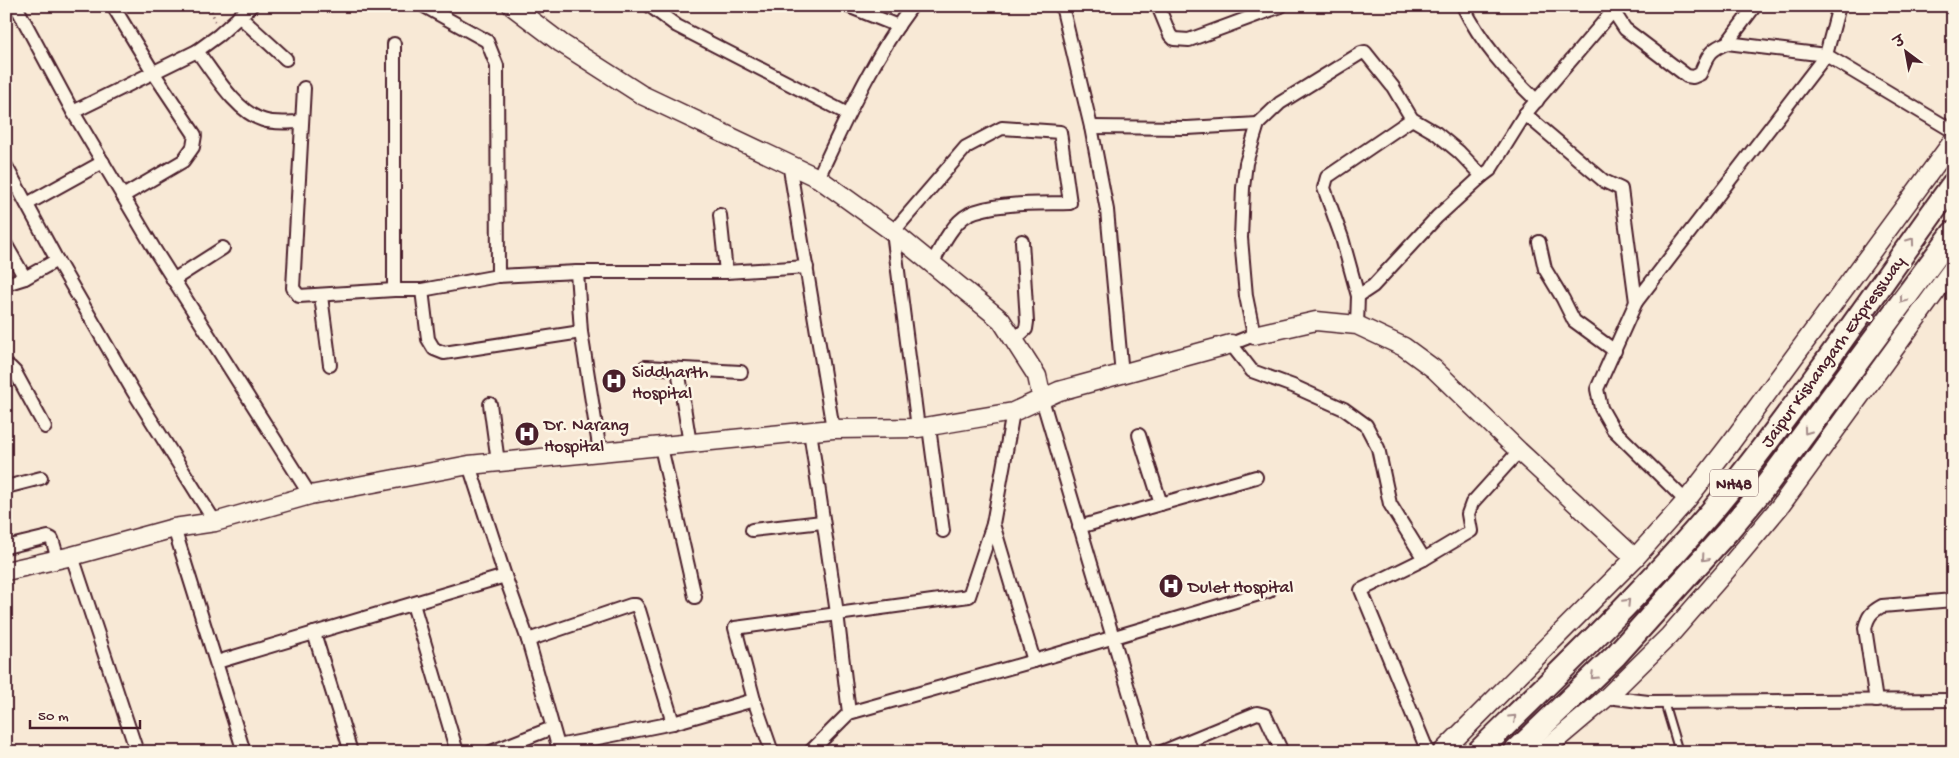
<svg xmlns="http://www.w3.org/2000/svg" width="1959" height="758" font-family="'Gochi Hand','Playpen Sans Deva',sans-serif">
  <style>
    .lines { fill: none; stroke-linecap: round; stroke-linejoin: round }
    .lane-casing { stroke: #4a1f2b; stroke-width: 10 }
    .street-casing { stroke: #4a1f2b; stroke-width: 16 }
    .secondary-casing { stroke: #4a1f2b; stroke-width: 21 }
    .highway-casing { stroke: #4a1f2b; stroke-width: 26 }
    .path { stroke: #4a1f2b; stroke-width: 2.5; stroke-dasharray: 1 4; stroke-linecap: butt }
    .lane { stroke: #fcf5e5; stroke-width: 6 }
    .street { stroke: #fcf5e5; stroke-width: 12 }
    .secondary { stroke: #fcf5e5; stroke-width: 18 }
    .highway { stroke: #fcf5e5; stroke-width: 22 }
    .oneway { stroke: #a38a88 }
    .labels { text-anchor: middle; stroke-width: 5; stroke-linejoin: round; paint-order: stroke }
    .shield { fill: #fcf5e5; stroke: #7f5f63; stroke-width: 1 }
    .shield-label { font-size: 16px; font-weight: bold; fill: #4a1f2b }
    .street-label { font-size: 18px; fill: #4a1f2b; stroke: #fcf5e5 }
    .poi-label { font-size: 18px; fill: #4a1f2b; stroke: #fcf5e5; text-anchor: start }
  </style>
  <rect width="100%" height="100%" fill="#f8e9d6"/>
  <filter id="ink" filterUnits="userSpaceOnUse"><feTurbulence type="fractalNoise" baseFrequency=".02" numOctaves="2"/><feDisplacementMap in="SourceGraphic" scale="10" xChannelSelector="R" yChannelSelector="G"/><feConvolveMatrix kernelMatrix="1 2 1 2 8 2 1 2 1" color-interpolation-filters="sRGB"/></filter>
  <g filter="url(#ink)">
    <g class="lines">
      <defs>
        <path id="lane" d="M 1664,702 L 1679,752"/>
        <g id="street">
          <path d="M 16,6 L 73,112 L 156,252 L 310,495"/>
          <path d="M 113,6 L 153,72 L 195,135 L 193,147 L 183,161 L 123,196"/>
          <path d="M 251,6 L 219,35 L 197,51 C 213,72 236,112 263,120 C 273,124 290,122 301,122"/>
          <path d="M 424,6 L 487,41 L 497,66 L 498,276"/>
          <path d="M 650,6 L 677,26 L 848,114"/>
          <path d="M 848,6 L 898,26"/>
          <path d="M 1062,6 L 1091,127 L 1107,210 L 1122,375"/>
          <path d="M 1158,6 L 1170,35 L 1174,39 L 1189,40 L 1281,6"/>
          <path d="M 1463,6 C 1481,43 1507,72 1537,101"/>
          <path d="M 1610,6 L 1625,29 L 1687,76 L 1693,77 L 1700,74 C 1708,57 1708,50 1727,43 L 1826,55 L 1953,131"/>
          <path d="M 239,16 L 286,59"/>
          <path d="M 1727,43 L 1755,6"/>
          <path d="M 304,88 L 293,288 L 299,296 L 394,290 L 422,290 L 498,276 L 577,272 L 726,272 L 807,267"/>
          <path d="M 73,112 L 197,51"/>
          <path d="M 1525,114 L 1604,181 L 1621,189 L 1636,302 L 1826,55 L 1839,6"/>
          <path d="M 1091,127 L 1187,128 L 1258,124"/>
          <path d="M 789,163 L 833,429"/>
          <path d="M 6,166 L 57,260 L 133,391 L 215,522"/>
          <path d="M 818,178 C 846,119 873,58 912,6"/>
          <path d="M 27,204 L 103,162"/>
          <path d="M 720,215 L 726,272"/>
          <path d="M 1539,242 L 1545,269 L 1563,299 L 1574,321 L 1615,351"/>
          <path d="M 6,245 L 25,278 L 57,260"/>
          <path d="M 173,280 L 223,248"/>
          <path d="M 6,284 L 25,278"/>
          <path d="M 394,290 L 394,44"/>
          <path d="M 422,290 L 428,339 L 434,349 L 444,353 L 581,332 L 577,272"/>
          <path d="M 321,296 L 330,365"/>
          <path d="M 1358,296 L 1373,286 L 1437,217 L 1482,176"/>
          <path d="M 1636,302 L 1597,389 L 1601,408 L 1613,429 L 1686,501"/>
          <path d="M 1357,325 L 1358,296 L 1342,238 L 1324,188 L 1327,177 L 1412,119"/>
          <path d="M 581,332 L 600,452"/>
          <path d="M 1014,340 L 1026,329 L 1027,322 L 1022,241"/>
          <path d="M 645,367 L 741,372"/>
          <path d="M 6,368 L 10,367 L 15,372 L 45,427"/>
          <path d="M 678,369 L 690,444"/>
          <path d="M 1042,399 C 1076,517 1113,634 1147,752"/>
          <path d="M 490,404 L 498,462"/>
          <path d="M 929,427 L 943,531"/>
          <path d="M 918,428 L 893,232 L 966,147 L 1002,128 L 1060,132 L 1070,203 C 1042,204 993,202 969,214 C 952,223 941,247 932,264"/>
          <path d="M 1139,435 L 1161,504"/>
          <path d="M 661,447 L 695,597"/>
          <path d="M 1519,451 L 1472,503 L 1468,514 L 1471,531 L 1424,559 L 1390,504 L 1378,448 L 1366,425 L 1344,409 L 1293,386 L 1252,371 L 1231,344 L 1254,335 L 1246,296 L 1241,238 L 1243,188 L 1246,163 L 1258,124 L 1280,103 L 1361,53 L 1365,52 L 1393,87 L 1412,119 L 1436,133 L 1459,152 L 1482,176 L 1490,170 L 1525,114 L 1613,11"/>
          <path d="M 469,465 L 505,576 L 528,640 L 558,746 L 673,723 L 754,700"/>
          <path d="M 6,487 L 41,478"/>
          <path d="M 993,524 L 1034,661"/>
          <path d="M 1079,527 L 1256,477"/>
          <path d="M 174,528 L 244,752"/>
          <path d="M 752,530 L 822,522"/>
          <path d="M 6,547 L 48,537 L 52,539 L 58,559"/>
          <path d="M 72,556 L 137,752"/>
          <path d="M 1424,559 L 1361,590 L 1428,752"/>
          <path d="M 413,604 L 457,752"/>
          <path d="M 314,633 L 351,752"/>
          <path d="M 528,640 L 631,605 L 636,605 L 639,610 L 673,723"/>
          <path d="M 217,662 L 505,576"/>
          <path d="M 1607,697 L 1648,702 L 1953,700"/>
          <path d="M 1876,701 L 1865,628 C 1868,616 1871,612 1882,606 L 1953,600"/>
          <path d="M 849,713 L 1034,661 L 1269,591"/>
          <path d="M 491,752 L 552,728"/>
          <path d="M 772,752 L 754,700 L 735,628 L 969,596 L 993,524 L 1013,412"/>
          <path d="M 810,752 L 849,713 L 837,613 L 810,431"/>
          <path d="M 1162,752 L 1257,713 L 1265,715 L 1282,752"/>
        </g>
        <g id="secondary">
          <path d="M 512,6 L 561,43 L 642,95 L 818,178 L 893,232 L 1001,320 L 1037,376 L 1042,399"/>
          <path d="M 1254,335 L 1316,321 L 1357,325 L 1404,347 L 1434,369 L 1519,451 L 1635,558"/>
          <path d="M 6,571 L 72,556 L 174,528 L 215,522 L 310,495 L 469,465 L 833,429 L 918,428 L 1013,412 L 1059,391 L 1231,344"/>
          <path d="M 1442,752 L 1635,558 L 1686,501 L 1730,444 L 1953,141"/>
          <path d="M 1542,752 L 1607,697 L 1669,636 L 1724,573 L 1781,505 L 1953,268"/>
        </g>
        <g id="highway">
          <path d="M 1478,752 C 1568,664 1661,576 1739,478 C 1814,383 1882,282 1953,184"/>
          <path d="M 1515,752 L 1616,655 L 1727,532 L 1768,483 L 1953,233"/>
        </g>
      </defs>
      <!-- lane casing -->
      <use href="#lane" class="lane-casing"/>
      <!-- street casing -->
      <use href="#street" class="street-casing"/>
      <!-- secondary casing -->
      <use href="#secondary" class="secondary-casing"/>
      <!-- highway casing -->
      <use href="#highway" class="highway-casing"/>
      <!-- path -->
      <path class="path" d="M 210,6 L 215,21"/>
      <!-- lane -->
      <use href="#lane" class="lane"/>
      <!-- street -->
      <use href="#street" class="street"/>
      <!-- secondary -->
      <use href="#secondary" class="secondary"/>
      <!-- highway -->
      <use href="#highway" class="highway"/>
    </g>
    <!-- one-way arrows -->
    <defs><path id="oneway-chevron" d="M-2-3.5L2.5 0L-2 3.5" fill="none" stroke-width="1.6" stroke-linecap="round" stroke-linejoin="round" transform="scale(1.25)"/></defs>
    <g class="oneway">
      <use href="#oneway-chevron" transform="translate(1911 241) rotate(-54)"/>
      <use href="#oneway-chevron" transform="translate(1903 300) rotate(126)"/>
      <use href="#oneway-chevron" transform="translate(1807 431) rotate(126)"/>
      <use href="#oneway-chevron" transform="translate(1705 558) rotate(131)"/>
      <use href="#oneway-chevron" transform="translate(1627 602) rotate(-46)"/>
      <use href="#oneway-chevron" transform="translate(1594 676) rotate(136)"/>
      <use href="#oneway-chevron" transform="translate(1513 718) rotate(-44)"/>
    </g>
  </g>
  <!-- icons -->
  <defs>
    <symbol id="hospital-disc" viewBox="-11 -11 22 22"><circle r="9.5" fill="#4a1f2b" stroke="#fcf5e5"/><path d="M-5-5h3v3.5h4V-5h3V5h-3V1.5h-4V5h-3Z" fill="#fff"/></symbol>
  </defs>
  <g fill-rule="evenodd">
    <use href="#hospital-disc" x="600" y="367" width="28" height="28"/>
    <use href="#hospital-disc" x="513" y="420" width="28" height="28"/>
    <use href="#hospital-disc" x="1157" y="572" width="28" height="28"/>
  </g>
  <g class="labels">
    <!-- shield labels -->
    <rect class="shield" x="1710" y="469.5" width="48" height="27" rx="4"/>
    <g class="shield-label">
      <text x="1734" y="489">NH48</text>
    </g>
    <!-- street labels -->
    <g class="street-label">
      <text transform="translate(1832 351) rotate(-54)" y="6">Jaipur Kishangarh Expressway</text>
    </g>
    <!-- poi labels -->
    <g class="poi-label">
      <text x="632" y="377">Siddharth<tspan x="632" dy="21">Hospital</tspan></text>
      <text x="544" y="430">Dr. Narang<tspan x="544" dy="21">Hospital</tspan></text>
      <text x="1188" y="592">Dulet Hospital</text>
    </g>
  </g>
  <!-- margin -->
  <rect width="1959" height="758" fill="none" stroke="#fcf5e5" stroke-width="25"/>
  <rect x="12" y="12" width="1934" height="733" fill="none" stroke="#4a1f2b" stroke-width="2" filter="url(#ink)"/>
  <!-- north arrow -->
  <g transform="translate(1906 52) rotate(328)" stroke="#fcf5e5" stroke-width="4" paint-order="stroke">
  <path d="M0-4L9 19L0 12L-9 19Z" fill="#4a1f2b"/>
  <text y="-8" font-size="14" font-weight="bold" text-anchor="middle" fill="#4a1f2b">उ</text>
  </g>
  <!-- scale -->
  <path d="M30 720v8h110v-8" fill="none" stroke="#4a1f2b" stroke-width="2.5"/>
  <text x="38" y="720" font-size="15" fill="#4a1f2b" stroke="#fcf5e5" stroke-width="4" paint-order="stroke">50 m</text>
</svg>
